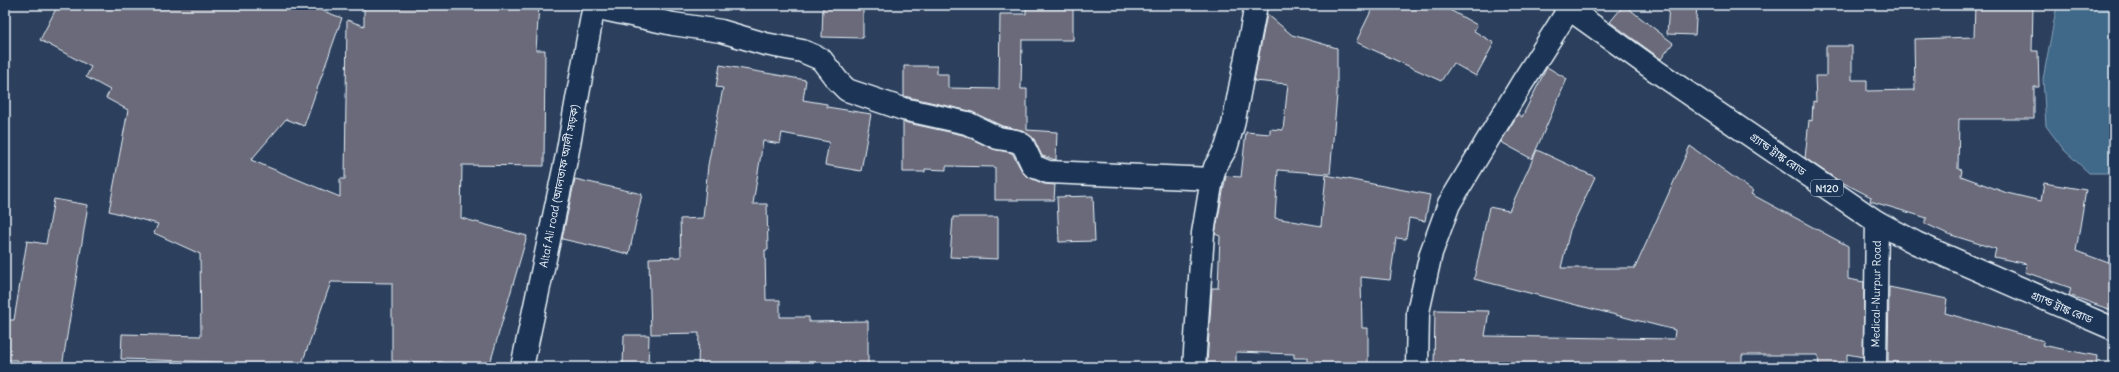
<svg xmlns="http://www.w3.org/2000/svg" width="2119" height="372" font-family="Delius,'Noto Sans Bengali',sans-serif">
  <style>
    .water { fill: #416889; stroke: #849fb5 }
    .building { fill: #6a6a7a; stroke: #e8f1f8 }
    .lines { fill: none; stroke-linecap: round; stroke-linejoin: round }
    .minor-casing { stroke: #e8f1f8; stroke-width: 25 }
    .major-casing { stroke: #e8f1f8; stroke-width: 25 }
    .highway-casing { stroke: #e8f1f8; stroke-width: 25 }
    .minor { stroke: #1d3557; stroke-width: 22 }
    .major { stroke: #1d3557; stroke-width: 22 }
    .highway { stroke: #1d3557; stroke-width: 22 }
    .labels { text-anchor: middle; stroke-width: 3; stroke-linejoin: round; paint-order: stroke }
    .shield { fill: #1d3557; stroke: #abb9c8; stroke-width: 1 }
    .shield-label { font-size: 10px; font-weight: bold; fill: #e8f1f8 }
    .street-label { font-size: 11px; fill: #e8f1f8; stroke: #1d3557 }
  </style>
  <rect width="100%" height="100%" fill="#2c405e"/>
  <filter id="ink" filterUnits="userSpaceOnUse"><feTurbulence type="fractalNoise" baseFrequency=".025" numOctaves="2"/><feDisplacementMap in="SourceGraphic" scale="8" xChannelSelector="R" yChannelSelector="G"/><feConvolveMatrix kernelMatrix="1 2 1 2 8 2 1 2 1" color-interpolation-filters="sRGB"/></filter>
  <g filter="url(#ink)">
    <!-- water -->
    <path class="water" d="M 2057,5 L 2114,5 L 2114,173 L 2089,173 L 2064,150 L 2046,126 L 2043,79 Z"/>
    <!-- building -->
    <g class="building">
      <path d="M 58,5 L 307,5 L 342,18 L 304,126 L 286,119 L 251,160 L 340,197 L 340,179 L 345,179 L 347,20 L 364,26 L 364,5 L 539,5 L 536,50 L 545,50 L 544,166 L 462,165 L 461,218 L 527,236 L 489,367 L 443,366 L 443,362 L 392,361 L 392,283 L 331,282 L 301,366 L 222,367 L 222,362 L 121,359 L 122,334 L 201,336 L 200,254 L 154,233 L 158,224 L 109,211 L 128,110 L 106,98 L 110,90 L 86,77 L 91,67 L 40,40 Z"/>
      <path d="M 823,5 L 863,5 L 863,38 L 822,37 Z"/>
      <path d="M 1374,5 L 1441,5 L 1477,25 L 1474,31 L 1494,43 L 1476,76 L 1453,63 L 1441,81 L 1356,42 Z"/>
      <path d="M 1624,5 L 1673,43 L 1661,59 L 1610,22 Z"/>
      <path d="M 1669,5 L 1697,5 L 1695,35 L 1667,34 Z"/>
      <path d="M 1975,5 L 2033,5 L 2032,51 L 2038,51 L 2039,87 L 2034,87 L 2034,119 L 1959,119 L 1958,169 L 1962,170 L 1961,176 L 2007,193 L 2041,201 L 2044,183 L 2086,190 L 2076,251 L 2114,265 L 2114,311 L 2069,295 L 2071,288 L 2025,272 L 2027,264 L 1994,257 L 1996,249 L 1948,234 L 1924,223 L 1927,218 L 1870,201 L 1871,197 L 1836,179 L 1805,158 L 1809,120 L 1812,121 L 1813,101 L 1816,102 L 1815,76 L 1826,76 L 1826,46 L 1852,46 L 1852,80 L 1867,80 L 1867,91 L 1915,90 L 1914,39 L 1974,37 Z"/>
      <path d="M 1026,8 L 1073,8 L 1073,40 L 1022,40 L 1021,89 L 1027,89 L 1027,130 L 1057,132 L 1056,160 L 1042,156 L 1034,139 L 1022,130 L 1002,126 L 970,111 L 904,96 L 904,66 L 937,66 L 937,74 L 948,74 L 948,88 L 999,89 L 1000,14 L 1026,14 Z"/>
      <path d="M 1267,14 L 1292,35 L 1337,48 L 1337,95 L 1330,174 L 1278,170 L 1275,218 L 1321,226 L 1326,175 L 1430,195 L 1425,221 L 1409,218 L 1406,239 L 1396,238 L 1390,280 L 1361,277 L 1362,328 L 1368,328 L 1368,367 L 1307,367 L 1307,358 L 1294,358 L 1294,354 L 1236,352 L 1236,364 L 1207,364 L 1212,288 L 1218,288 L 1220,236 L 1215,234 L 1226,176 L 1241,177 L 1246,132 L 1270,134 L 1270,129 L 1283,130 L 1288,84 L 1254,81 Z"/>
      <path d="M 720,65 L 806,80 L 803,100 L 827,104 L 827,107 L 871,114 L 861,171 L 825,165 L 829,142 L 782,133 L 780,144 L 763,141 L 753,204 L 767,204 L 768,250 L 765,250 L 766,300 L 780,300 L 780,317 L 809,317 L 809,322 L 868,321 L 868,365 L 842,367 L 698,367 L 699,333 L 651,334 L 649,258 L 681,257 L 680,219 L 703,218 L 708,165 L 723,88 L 716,87 Z"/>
      <path d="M 1547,67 L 1567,79 L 1532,159 L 1501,142 L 1518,114 L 1522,117 Z"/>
      <path d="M 903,122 L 963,135 L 993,149 L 1012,153 L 1022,171 L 1028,177 L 1044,184 L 1055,185 L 1054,200 L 995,200 L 995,167 L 946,166 L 946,170 L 925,169 L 925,172 L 903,172 Z"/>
      <path d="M 1690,146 L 1753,191 L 1751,194 L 1848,246 L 1848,279 L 1864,282 L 1863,357 L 1847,354 L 1847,367 L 1819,367 L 1818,355 L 1742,355 L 1742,367 L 1434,367 L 1435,310 L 1489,311 L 1485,336 L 1674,339 L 1675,330 L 1474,279 L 1489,207 L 1509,211 L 1537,150 L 1595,177 L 1570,230 L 1561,268 L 1635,268 Z"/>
      <path d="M 575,179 L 642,194 L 629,254 L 562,239 Z"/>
      <path d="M 1093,196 L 1095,241 L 1059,242 L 1057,197 Z"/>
      <path d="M 54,199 L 88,205 L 62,367 L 17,367 L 17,360 L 5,360 L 5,320 L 14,320 L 27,241 L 46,244 Z"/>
      <path d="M 953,217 L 998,217 L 998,259 L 950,257 Z"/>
      <path d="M 1889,287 L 1947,299 L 1945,313 L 2044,341 L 2042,345 L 2097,356 L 2096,367 L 1926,367 L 1888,361 Z"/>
      <path d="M 624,335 L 649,335 L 648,367 L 623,366 Z"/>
    </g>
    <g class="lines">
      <defs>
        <g id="minor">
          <path d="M 594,7 L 673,24 L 721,31 L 765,44 L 802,51 L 821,59 L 837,80 L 847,90 L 903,109 L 967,123 L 998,138 L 1016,141 L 1023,145 L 1033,166 L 1048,172 L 1212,179"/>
          <path d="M 1194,367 L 1203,233 L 1212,179 L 1215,167 L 1226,148 L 1233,125 L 1256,5"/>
          <path d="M 1417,367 L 1418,312 L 1431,253 L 1449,204 L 1522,83 L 1569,9"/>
          <path id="s1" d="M 1875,367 L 1877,222"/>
        </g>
        <path id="major" d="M 522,367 L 567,155 L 594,5"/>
        <path id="highway" d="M 1564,5 L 1656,71 L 1877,222 L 1916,243 L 2114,329"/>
      </defs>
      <!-- minor casing -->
      <use href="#minor" class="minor-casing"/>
      <!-- major casing -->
      <use href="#major" class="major-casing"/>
      <!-- highway casing -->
      <use href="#highway" class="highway-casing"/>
      <!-- minor -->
      <use href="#minor" class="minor"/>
      <!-- major -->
      <use href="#major" class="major"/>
      <!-- highway -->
      <use href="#highway" class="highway"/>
    </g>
  </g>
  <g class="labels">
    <!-- shield labels -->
    <rect class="shield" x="1811" y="180" width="32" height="16" rx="3"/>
    <g class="shield-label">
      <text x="1827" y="192">N120</text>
    </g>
    <!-- street labels -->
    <g class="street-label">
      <text transform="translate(1778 154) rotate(35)" y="4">গ্র্যান্ড ট্রাঙ্ক রোড</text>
      <text transform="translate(559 186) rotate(-79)" y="4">Altaf Ali road (আলতাফ আলী সড়ক)</text>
      <text dy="4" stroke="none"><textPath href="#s1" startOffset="73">Medical-Nurpur Road</textPath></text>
      <text transform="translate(2062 307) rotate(23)" y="4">গ্র্যান্ড ট্রাঙ্ক রোড</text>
    </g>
  </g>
  <!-- margin -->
  <rect width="2119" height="372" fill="none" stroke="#1d3557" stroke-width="20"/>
  <rect x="10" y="10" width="2099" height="352" fill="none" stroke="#e8f1f8" stroke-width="1.5" filter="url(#ink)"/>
</svg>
